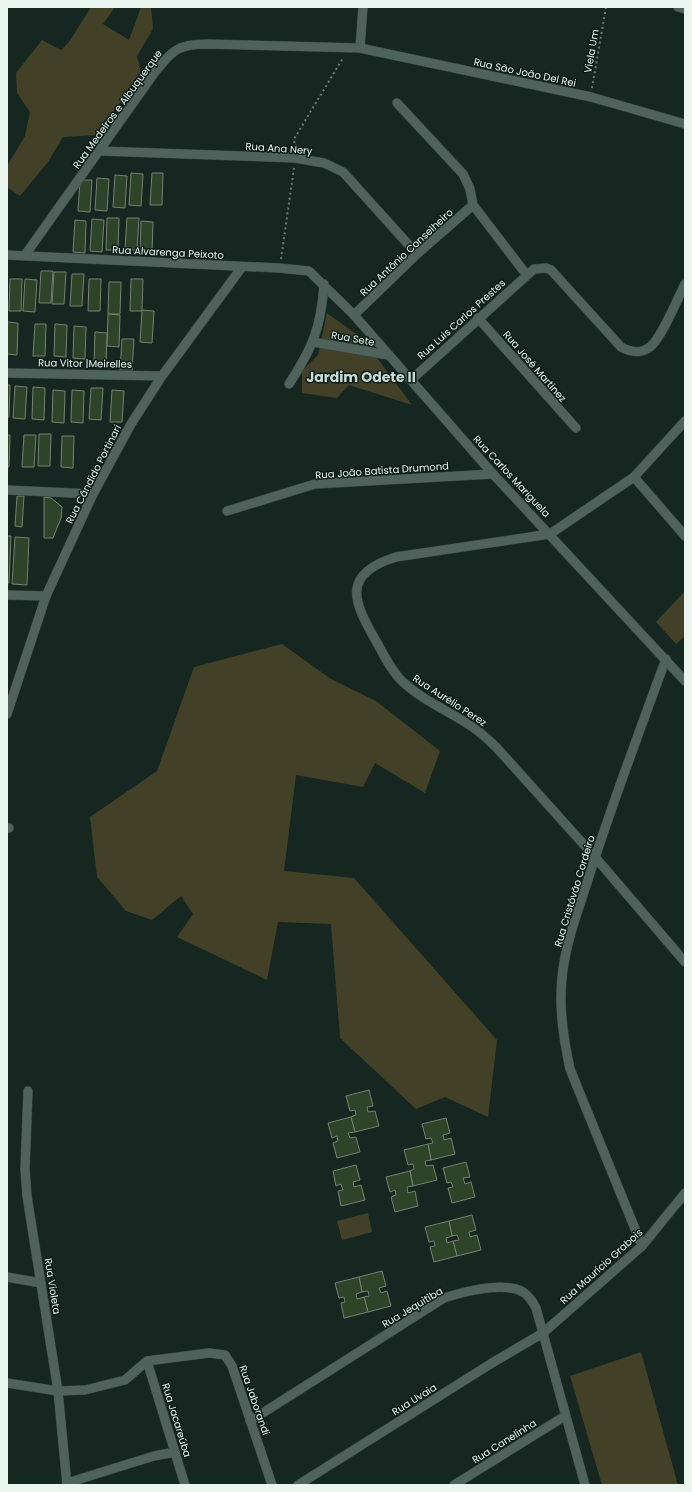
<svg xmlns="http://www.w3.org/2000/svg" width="692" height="1492" font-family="Poppins,sans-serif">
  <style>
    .green { fill: #424127 }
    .building { fill: #2e4428; stroke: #768173 }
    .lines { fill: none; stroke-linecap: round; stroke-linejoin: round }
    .street-casing { stroke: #35423d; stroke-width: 10 }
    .path { stroke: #6c7a75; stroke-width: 2; stroke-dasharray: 2 3; stroke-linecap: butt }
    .street { stroke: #4f625b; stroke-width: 9 }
    .labels { text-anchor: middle; stroke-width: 3; stroke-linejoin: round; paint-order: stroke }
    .street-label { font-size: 10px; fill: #eaf5f0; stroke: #0c1d18 }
    .district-label { font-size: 14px; font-weight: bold; fill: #c7dcd4; stroke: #0c1d18 }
  </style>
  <rect width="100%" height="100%" fill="#162721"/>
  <!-- green -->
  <g class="green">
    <path d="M 91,7 L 115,7 L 103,24 L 129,40 L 141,7 L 151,7 L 153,29 L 137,56 L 141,73 L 97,135 L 63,137 L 48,162 L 20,196 L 7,187 L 7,166 L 25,136 L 30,112 L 17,93 L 16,73 L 42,40 L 61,50 L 69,42 Z"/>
    <path d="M 327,313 L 363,339 L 412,405 L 349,385 L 337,398 L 302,393 L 302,371 L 318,355 Z"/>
    <path d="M 685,591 L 685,636 L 676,644 L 656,622 Z"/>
    <path d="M 282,644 L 331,679 L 376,701 L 440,751 L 425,793 L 375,763 L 363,787 L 296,775 L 284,871 L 354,878 L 497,1040 L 488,1117 L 445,1097 L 416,1109 L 340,1038 L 331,924 L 278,922 L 267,980 L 177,937 L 193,914 L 181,896 L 152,920 L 126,911 L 97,877 L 90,817 L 157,771 L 194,667 Z"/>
    <path d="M 368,1213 L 372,1232 L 342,1240 L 337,1221 Z"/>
    <path d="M 641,1352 L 678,1485 L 602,1485 L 570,1376 Z"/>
  </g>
  <!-- building -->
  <g class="building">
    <path d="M 131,173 L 143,174 L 141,206 L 129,205 Z"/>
    <path d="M 152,173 L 163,173 L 162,205 L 150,205 Z"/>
    <path d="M 115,175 L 127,176 L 125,208 L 113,207 Z"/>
    <path d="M 97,178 L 109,179 L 107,211 L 95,210 Z"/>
    <path d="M 80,180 L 92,180 L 90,212 L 78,211 Z"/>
    <path d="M 107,218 L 119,218 L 118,250 L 106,250 Z"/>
    <path d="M 127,218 L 139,218 L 137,250 L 125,250 Z"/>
    <path d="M 92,219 L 104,220 L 102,252 L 90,251 Z"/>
    <path d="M 75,220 L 86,221 L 85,253 L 73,252 Z"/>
    <path d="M 141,221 L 153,222 L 152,253 L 140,253 Z"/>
    <path d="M 41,271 L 53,271 L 51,303 L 39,303 Z"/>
    <path d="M 54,272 L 66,272 L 64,304 L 52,304 Z"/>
    <path d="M 72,274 L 84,274 L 82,306 L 70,306 Z"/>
    <path d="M 10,279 L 22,279 L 21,311 L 9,311 Z"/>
    <path d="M 25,279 L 37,280 L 35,312 L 23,311 Z"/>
    <path d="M 89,279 L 101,279 L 100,311 L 88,311 Z"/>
    <path d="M 131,279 L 143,279 L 142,311 L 130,311 Z"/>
    <path d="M 109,282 L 121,282 L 120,314 L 108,314 Z"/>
    <path d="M 142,310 L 154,311 L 152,343 L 140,342 Z"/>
    <path d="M 108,314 L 120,315 L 119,347 L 107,346 Z"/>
    <path d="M 7,322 L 18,323 L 17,355 L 7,354 Z"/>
    <path d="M 35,324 L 46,324 L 45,356 L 33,356 Z"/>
    <path d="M 55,324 L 67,325 L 66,357 L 54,356 Z"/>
    <path d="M 74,326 L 86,327 L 85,359 L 73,358 Z"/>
    <path d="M 95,332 L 107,333 L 106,365 L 94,364 Z"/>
    <path d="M 122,339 L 134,339 L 132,371 L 120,371 Z"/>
    <path d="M 7,385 L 10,385 L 9,417 L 7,417 Z"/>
    <path d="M 15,386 L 27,387 L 25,419 L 13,418 Z"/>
    <path d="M 33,387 L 45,388 L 44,420 L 32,419 Z"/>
    <path d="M 91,388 L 103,388 L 101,420 L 89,419 Z"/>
    <path d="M 53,390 L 65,391 L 64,423 L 52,422 Z"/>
    <path d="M 72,390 L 84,391 L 83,423 L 71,422 Z"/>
    <path d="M 112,390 L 124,391 L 122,422 L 110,422 Z"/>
    <path d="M 39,434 L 51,434 L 50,466 L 38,466 Z"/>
    <path d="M 7,435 L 10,435 L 9,467 L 7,467 Z"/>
    <path d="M 24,435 L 36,435 L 34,467 L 22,467 Z"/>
    <path d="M 62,436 L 74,436 L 73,468 L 61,467 Z"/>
    <path d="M 17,496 L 24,496 L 22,527 L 15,526 Z"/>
    <path d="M 44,497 L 51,498 L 62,507 L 61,518 L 53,538 L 44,538 Z"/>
    <path d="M 7,536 L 11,536 L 9,583 L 7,583 Z"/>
    <path d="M 15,537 L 29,538 L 27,585 L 12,584 Z"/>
    <path d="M 369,1090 L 373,1106 L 367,1107 L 368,1112 L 375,1111 L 379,1126 L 355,1132 L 351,1117 L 356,1115 L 355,1110 L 350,1111 L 346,1096 Z"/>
    <path d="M 351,1117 L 355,1132 L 348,1133 L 350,1138 L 356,1137 L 360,1152 L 337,1158 L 333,1143 L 338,1141 L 337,1136 L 332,1138 L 328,1123 Z"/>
    <path d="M 446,1118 L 450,1133 L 443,1135 L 444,1140 L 451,1138 L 455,1154 L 431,1160 L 428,1144 L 433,1143 L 431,1138 L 426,1139 L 422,1124 Z"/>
    <path d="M 428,1144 L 431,1160 L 425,1161 L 426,1166 L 433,1165 L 437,1180 L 413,1186 L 410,1171 L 414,1169 L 413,1164 L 408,1165 L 404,1150 Z"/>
    <path d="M 466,1162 L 470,1177 L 463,1178 L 465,1184 L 471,1182 L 475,1197 L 452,1203 L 448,1188 L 453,1187 L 451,1182 L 447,1183 L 443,1168 Z"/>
    <path d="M 356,1165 L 360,1180 L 353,1182 L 354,1187 L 361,1185 L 365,1200 L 341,1206 L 338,1191 L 343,1190 L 341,1184 L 336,1186 L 333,1171 Z"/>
    <path d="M 410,1171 L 413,1186 L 407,1187 L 408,1193 L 415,1191 L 418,1206 L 395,1212 L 391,1197 L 396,1195 L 395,1190 L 390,1192 L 386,1177 Z"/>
    <path d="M 472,1215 L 476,1230 L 469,1232 L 470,1237 L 477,1235 L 481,1250 L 457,1256 L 453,1241 L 459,1240 L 457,1235 L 452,1236 L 449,1221 Z"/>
    <path d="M 449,1221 L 452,1236 L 446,1238 L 447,1243 L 453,1241 L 457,1256 L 434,1262 L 430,1247 L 435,1246 L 434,1241 L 429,1242 L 425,1227 Z"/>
    <path d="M 382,1271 L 386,1286 L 379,1288 L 381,1293 L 387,1291 L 391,1306 L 368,1312 L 364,1297 L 369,1296 L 368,1291 L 362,1292 L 359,1277 Z"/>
    <path d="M 359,1277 L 362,1292 L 356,1294 L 357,1299 L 364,1297 L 368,1312 L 344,1318 L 341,1303 L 345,1302 L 344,1297 L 339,1298 L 335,1283 Z"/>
  </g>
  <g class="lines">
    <defs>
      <g id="street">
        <path d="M 678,7 L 685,9"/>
        <path d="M 360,48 L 363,7"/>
        <path d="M 397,103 L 463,174 L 470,189 L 473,205 L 526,274"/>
        <path d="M 100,151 L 295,158 L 324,163 L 343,172 L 417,254"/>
        <path d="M 7,255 L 279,268 L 309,271 L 354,315 L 493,474 L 685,681"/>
        <path d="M 25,255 L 155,72 C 173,50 178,44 207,44 L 360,48 L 591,97 L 685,124"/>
        <path d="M 354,315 L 417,254 L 473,205"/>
        <path d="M 478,318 L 576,428"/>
        <path d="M 313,342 L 388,355"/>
        <path d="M 7,373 L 162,376"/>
        <path d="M 411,380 L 534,269 L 546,268 L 551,270 L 621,347 C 630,352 641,354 650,347 C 661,339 678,298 685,284"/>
        <path d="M 289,384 C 313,347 321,328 324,284"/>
        <path d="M 685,421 L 634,477 L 550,534 L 396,557 C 341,574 353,601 376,641 C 384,655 391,671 403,682 C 421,699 444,709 465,722 C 476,729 486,737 496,747 L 595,857 L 685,962"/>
        <path d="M 634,477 L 685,536"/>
        <path d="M 7,490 L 93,494"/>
        <path d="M 227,511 L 315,484 L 493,474"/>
        <path d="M 7,595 L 46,596"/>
        <path d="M 7,714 L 46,596 L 93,494 L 131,424 L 162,376 L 242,267"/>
        <path d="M 7,828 L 9,828"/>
        <path d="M 28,1091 L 25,1169 L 27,1196 L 58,1391 L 67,1485"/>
        <path d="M 642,1246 L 570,1069 C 563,1036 558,1003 563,969 C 568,935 581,903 591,870 C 614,799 640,729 666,659"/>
        <path d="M 7,1277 L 41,1283"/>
        <path d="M 147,1361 L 185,1485"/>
        <path d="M 7,1383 L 58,1391 L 85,1390 L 125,1380 L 147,1361 L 209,1353 L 225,1355 L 232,1366 L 272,1485"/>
        <path d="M 250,1421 L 444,1298 C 463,1292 504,1281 523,1292 C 529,1296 533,1302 536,1308 L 585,1485"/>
        <path d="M 67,1483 L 154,1456 L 175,1452"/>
        <path d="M 298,1485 L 492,1363 L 543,1333 L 642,1246 L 685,1193"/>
        <path d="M 454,1485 L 565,1416"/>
      </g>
    </defs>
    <!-- street casing -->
    <use href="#street" class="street-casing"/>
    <!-- path -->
    <g class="path">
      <path d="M 592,88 L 606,7"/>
      <path d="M 295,148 L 294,139 L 343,58"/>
      <path d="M 281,259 L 294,168"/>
    </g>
    <!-- street -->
    <use href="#street" class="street"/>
  </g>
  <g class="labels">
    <!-- street labels -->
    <g class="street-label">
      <text transform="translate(591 51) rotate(-80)" y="4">Viela Um</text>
      <text transform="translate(525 72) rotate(12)" y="4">Rua São João Del Rei</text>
      <text transform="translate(117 109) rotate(-54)" y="4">Rua Medeiros e Albuquerque</text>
      <text transform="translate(279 148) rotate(4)" y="4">Rua Ana Nery</text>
      <text transform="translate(168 252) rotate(3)" y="4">Rua Alvarenga Peixoto</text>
      <text transform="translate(406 252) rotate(-43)" y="4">Rua Antônio Conselheiro</text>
      <text transform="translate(461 319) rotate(-42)" y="4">Rua Luis Carlos Prestes</text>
      <text transform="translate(353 338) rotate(10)" y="4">Rua Sete</text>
      <text transform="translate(85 363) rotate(1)" y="4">Rua Vitor |Meirelles</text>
      <text transform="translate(535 366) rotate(49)" y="4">Rua José Martinez</text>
      <text transform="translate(382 470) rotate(-4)" y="4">Rua João Batista Drumond</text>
      <text transform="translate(93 474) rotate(-63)" y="4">Rua Cândido Portinari</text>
      <text transform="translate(512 476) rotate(47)" y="4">Rua Carlos Mariguela</text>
      <text transform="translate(450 700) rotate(33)" y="4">Rua Aurélio Perez</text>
      <text transform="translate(574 891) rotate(-73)" y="4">Rua Cristóvão Cordeiro</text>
      <text transform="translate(601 1266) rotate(-42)" y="4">Rua Maurício Grabois</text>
      <text transform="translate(53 1286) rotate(81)" y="4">Rua Violeta</text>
      <text transform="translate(412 1307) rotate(-31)" y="4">Rua Jequitiba</text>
      <text transform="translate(414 1399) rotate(-32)" y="4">Rua Uvaia</text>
      <text transform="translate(255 1400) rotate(71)" y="4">Rua Jaborandi</text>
      <text transform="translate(177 1420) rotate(73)" y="4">Rua Jacareúba</text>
      <text transform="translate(504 1441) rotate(-32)" y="4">Rua Canelinha</text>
    </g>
    <!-- district labels -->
    <g class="district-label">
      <text x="361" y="382">Jardim Odete II</text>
    </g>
  </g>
  <!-- border -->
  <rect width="692" height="1492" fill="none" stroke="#eaf5f0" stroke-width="16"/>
</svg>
